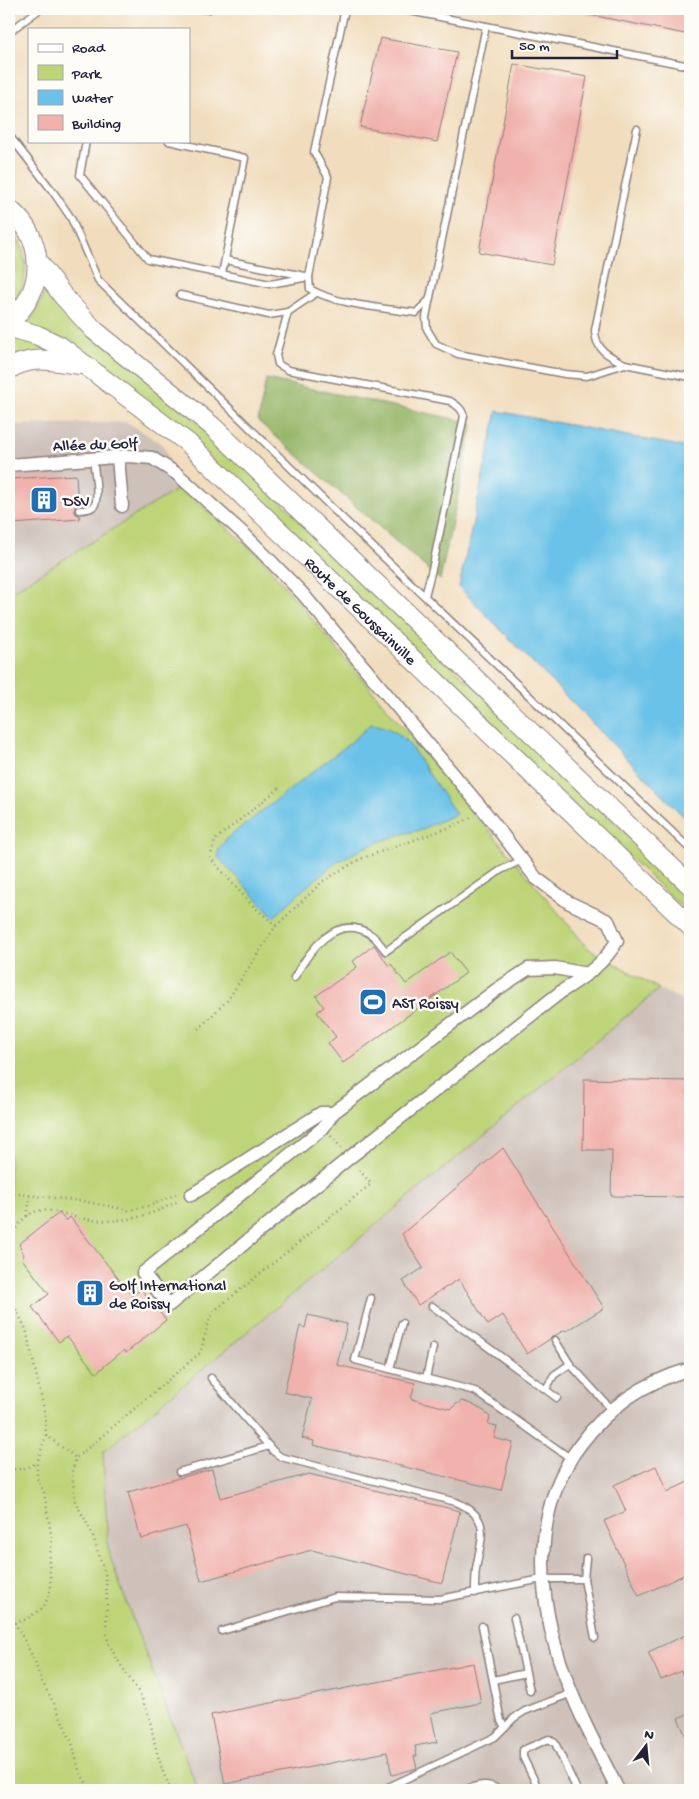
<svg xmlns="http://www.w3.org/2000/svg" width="699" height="1799" font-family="'Gochi Hand',sans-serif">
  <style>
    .industrial { fill: #cec1ba }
    .green { fill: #bdd478; stroke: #707b5a }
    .forest { fill: #96b668; stroke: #5c6c52 }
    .water { fill: #6bc2e8; stroke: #467292 }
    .building { fill: #f1b1ac }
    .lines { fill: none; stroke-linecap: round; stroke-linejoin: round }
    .service-casing { stroke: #8a807c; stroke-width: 9 }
    .minor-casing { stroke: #8a807c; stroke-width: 15 }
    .primary-casing { stroke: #8a807c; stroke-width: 21 }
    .path { stroke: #8a807c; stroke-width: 2.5; stroke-dasharray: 1 4; stroke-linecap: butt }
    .service { stroke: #fff; stroke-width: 6 }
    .minor { stroke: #fff; stroke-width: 12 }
    .primary { stroke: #fff; stroke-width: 19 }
    .labels { text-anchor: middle; stroke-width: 5; stroke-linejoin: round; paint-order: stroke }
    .street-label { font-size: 16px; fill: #22223b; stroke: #fdfcf7 }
    .poi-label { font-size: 16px; fill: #22223b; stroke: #fdfcf7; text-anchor: start }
  </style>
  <rect width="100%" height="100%" fill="#fdfcf7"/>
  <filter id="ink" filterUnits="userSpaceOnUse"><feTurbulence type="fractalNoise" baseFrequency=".02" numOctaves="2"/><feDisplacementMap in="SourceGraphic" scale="10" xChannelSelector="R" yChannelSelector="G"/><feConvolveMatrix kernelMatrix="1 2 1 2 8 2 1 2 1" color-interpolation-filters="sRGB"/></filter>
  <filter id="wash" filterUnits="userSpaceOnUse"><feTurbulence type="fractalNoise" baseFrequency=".0096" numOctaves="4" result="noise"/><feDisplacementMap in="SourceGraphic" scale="20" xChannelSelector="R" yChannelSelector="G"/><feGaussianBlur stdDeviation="1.12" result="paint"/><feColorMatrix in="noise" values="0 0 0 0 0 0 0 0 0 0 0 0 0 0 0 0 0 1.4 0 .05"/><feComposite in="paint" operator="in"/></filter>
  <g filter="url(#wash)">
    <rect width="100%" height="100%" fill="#f1ddbd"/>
    <!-- industrial -->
    <g class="industrial">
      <path d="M 127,422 L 163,445 L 181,487 L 9,593 L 9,425 Z"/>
      <path d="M 659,989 L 690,1003 L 690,1790 L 198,1790 L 135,1626 L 108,1551 L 103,1453 Z"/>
    </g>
    <!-- green -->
    <g class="green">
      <path d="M 9,226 C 30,250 32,284 9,308 Z"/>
      <path d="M 47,288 L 219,442 L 690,895 L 690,915 L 178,427 L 26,322 L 34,315 Z"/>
      <path d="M 15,337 L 39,342 L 55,355 L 9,363 L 9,338 Z"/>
      <path d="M 181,487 L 261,558 L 588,948 L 659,989 L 103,1452 L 108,1551 L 135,1626 L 198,1790 L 9,1790 L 9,593 Z"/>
    </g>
    <!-- forest -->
    <path class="forest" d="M 266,379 L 473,423 L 440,580 L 258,421 Z"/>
    <!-- water -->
    <g class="water">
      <path d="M 497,411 L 690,448 L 690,823 L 459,587 Z"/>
      <path d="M 371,724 C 387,726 398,732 409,744 L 456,814 L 420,830 L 398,835 L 366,847 L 337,862 L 304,889 L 274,917 L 218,857 L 219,849 L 226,839 L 350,743 Z"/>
    </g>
    <g id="blocks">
      <!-- building -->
      <g class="building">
        <path d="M 586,9 L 690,9 L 690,35 L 586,14 Z"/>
        <path d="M 380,38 L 457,52 L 437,142 L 360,127 Z"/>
        <path d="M 514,64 L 587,77 L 552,265 L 479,252 Z"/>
        <path d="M 76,475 L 78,505 L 75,507 L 74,510 L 76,514 L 79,515 L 80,519 L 12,524 L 9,479 Z"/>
        <path d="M 374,945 L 389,966 L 391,964 L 406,984 L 450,952 L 466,973 L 343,1063 L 328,1043 L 336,1037 L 317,1012 L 324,1007 L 316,996 L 357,967 L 353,961 Z"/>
        <path d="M 584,1079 L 690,1081 L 690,1197 L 611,1196 L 612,1150 L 583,1150 Z"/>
        <path d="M 503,1148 L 604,1308 L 567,1331 L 565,1330 L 556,1335 L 553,1336 L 550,1339 L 527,1354 L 503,1315 L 488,1325 L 459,1279 L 418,1305 L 403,1281 L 423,1268 L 402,1234 Z"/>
        <path d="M 59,1213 L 66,1221 L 70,1217 L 132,1296 L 141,1289 L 166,1320 L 126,1353 L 124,1350 L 96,1373 L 67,1336 L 59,1342 L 32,1307 L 49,1294 L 22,1259 L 24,1255 L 19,1244 Z"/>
        <path d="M 308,1315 L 347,1324 L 337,1365 L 415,1383 L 411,1399 L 451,1409 L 455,1405 L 462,1401 L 471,1404 L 484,1411 L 490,1417 L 488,1424 L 497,1426 L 494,1438 L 513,1443 L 501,1490 L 313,1445 L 314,1441 L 302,1438 L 312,1399 L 284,1392 L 300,1326 L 305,1328 Z"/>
        <path d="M 656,1466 L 667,1492 L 690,1481 L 690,1572 L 639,1596 L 604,1521 L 626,1511 L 614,1485 Z"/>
        <path d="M 212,1469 L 220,1498 L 309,1474 L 460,1511 L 442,1583 L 312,1550 L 201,1581 L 186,1526 L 141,1539 L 128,1492 Z"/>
        <path d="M 690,1633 L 690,1692 L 681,1671 L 661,1680 L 648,1652 Z"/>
        <path d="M 473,1663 L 481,1703 L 431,1713 L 437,1742 L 415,1746 L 417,1756 L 414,1756 L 417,1768 L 392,1775 L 387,1752 L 225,1784 L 211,1715 Z"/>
        <path d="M 690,1713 L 690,1746 L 678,1718 Z"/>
      </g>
    </g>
  </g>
  <g filter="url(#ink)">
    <use href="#blocks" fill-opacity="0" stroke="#8a807c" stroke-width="1"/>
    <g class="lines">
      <defs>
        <g id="service">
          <path d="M 203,9 L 209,9"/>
          <path d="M 345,9 L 314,152 L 328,177 L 309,277 L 310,289 C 337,305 384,308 416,313 L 429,300"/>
          <path d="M 399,9 L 690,66"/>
          <path d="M 486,26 L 426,317 L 427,329 L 436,344 L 458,354 L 565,374 L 587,376 L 625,364 L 690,377"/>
          <path d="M 9,32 L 40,9"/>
          <path d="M 9,135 L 54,193 L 71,218 L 98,280 L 334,510 L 690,849"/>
          <path d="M 86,141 L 80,175 L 148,259 L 270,284 L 309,277"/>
          <path d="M 169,141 L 245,158 L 222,274"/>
          <path d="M 225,260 L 305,276"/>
          <path d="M 180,295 L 269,315 L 288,312 L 316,293"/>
          <path d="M 288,312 L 276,355 L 278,364 L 288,370 L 450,401 C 456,405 462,408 464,416 L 433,565 L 425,596"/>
          <path d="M 625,364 C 609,356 595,350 595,330 L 637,129"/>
          <path d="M 79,510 C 84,510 90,510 94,506 C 100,499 94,469 93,459"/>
          <path d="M 294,978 C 308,953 335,912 370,934 C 376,937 381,946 386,951 L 501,870 L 522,860"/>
          <path d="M 371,1298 L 355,1360 L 475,1391 L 570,1458"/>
          <path d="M 690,1300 L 690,1307"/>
          <path d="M 432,1306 L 557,1398"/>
          <path d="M 555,1340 L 570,1364 L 612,1410"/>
          <path d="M 390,1369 L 402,1323"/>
          <path d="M 211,1378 L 273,1451 L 281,1457 L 456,1502 C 493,1518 481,1537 476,1569 C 475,1577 475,1585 475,1593"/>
          <path d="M 426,1378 L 433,1347"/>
          <path d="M 546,1389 L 554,1375 L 570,1364"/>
          <path d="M 179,1472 L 269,1446"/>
          <path d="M 584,1579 L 595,1638"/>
          <path d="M 514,1618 L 530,1691"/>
          <path d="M 482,1626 L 501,1721 L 505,1727"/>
          <path d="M 222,1631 L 335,1597 L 440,1599 L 542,1579 L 584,1579 L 586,1558"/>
          <path d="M 493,1680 L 526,1673"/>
          <path d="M 382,1790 L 495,1737 L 514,1718 L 525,1711 L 572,1693"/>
          <path d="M 464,1790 C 477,1785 487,1782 499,1790"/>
          <path d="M 539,1790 L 523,1757 L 523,1750 L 549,1739 L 555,1743 L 577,1790"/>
        </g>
        <g id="minor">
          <path d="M 118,457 L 122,506"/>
          <path d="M 9,465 L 129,456 L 152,458 L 177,474 L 245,535 L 302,593 L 485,812 L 536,878 L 568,902 L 608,921 L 617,941 C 603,965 585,976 562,991 L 349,1158 L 169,1305 L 143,1273 L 323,1128 L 333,1113 L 496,990 L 528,969 L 555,968 L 587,974"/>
          <path d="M 191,1195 L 321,1113 L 333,1113"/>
          <path d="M 618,1790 C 599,1752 578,1713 564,1673 C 537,1598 530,1512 580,1445 C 610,1405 643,1383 690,1369"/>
        </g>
        <g id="primary">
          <path d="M 9,209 C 47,240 46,291 9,322"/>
          <path d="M 38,262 L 63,296 L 94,330 L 212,426 L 690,885"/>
          <path id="s1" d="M 9,327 L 37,335 L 60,346 L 188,443 L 690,926"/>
          <path d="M 9,369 C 35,353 56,363 85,365"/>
        </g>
      </defs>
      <!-- service casing -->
      <use href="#service" class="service-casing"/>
      <!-- minor casing -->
      <use href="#minor" class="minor-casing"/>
      <!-- primary casing -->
      <use href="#primary" class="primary-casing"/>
      <!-- path -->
      <g class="path">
        <path d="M 276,926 L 251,904 L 210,858 L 215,840 L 279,788"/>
        <path d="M 198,1029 L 227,1001 L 276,926 L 323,881 L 360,859 L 448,828 L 473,817"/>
        <path d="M 331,1136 L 342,1149"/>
        <path d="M 9,1193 L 82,1201 L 128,1210 L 149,1206 L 179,1193"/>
        <path d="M 27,1216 L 30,1196"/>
        <path d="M 9,1241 C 15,1229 23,1215 37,1211 C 51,1208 66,1215 79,1218 C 116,1225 148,1218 180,1200"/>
        <path d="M 9,1296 L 26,1329 L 45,1414 L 46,1435 L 37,1463"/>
        <path d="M 46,1435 L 76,1458"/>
        <path d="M 9,1470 L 27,1468 L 37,1463 L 37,1478 L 44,1492 L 52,1540 L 49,1562 L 51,1589 L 44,1607 L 27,1619 L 15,1623 L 34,1659 L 40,1678 L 56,1707 L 72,1743 L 79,1770 L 90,1790"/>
        <path d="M 9,1612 L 15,1623"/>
        <path d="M 172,1790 L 164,1775 L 156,1749 L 149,1716 L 140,1694 L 118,1661 L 109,1644 L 106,1630 L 107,1601 L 106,1577 L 92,1533 L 75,1501 L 72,1472 L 76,1458 L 200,1353 L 209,1321 L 214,1311 L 371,1184 L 357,1167"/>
      </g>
      <!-- service -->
      <use href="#service" class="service"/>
      <!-- minor -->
      <use href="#minor" class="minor"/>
      <!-- primary -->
      <use href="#primary" class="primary"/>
    </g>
  </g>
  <!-- icons -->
  <defs>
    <symbol id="building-square" viewBox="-11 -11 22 22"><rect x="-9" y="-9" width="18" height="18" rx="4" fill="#1f6fb2" stroke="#fdfcf7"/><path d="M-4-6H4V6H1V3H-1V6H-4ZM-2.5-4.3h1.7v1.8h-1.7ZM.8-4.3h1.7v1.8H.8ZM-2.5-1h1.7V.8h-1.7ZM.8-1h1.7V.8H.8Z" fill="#fff"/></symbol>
    <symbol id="stadium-square" viewBox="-11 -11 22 22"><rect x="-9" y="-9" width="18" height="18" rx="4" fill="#1f6fb2" stroke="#fdfcf7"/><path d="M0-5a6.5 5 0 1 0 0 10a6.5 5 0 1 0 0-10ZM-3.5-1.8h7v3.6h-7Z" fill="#fff"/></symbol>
  </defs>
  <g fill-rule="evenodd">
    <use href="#building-square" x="28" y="484" width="32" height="32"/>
    <use href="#stadium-square" x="357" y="986" width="32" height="32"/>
    <use href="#building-square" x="74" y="1277" width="32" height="32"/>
  </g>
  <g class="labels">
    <!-- street labels -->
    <g class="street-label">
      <text transform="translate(95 443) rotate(-2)" y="6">Allée du Golf</text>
      <text dy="6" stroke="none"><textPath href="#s1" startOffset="456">Route de Goussainville</textPath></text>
    </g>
    <!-- poi labels -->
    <g class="poi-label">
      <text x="63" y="506">DSV</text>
      <text x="392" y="1008">AST Roissy</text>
      <text x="109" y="1290">Golf International<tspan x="109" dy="18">de Roissy</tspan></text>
    </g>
  </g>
  <!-- margin -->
  <rect width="699" height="1799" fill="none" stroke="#fdfcf7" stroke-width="30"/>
  <!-- legend -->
  <rect x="28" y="28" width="162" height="115" fill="#fdfcf7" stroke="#a5a5ac"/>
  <rect x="38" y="44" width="25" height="8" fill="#ffffff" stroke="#a5a5ac"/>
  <text x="72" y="52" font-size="15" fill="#22223b">Road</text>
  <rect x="38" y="65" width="25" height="15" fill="#bdd478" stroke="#a5a5ac"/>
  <text x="72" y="78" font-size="15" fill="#22223b">Park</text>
  <rect x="38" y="90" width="25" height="15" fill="#6bc2e8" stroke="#a5a5ac"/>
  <text x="72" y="102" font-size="15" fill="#22223b">Water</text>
  <rect x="38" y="115" width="25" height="15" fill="#f1b1ac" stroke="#a5a5ac"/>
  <text x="72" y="128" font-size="15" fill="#22223b">Building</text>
  <!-- north arrow -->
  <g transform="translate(646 1746) rotate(16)" stroke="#fdfcf7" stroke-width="4" paint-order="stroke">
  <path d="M0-4L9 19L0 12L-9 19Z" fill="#22223b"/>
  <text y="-8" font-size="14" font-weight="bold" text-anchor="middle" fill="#22223b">N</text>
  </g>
  <!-- scale -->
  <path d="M512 50v8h105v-8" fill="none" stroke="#22223b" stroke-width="2.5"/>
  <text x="519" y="50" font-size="15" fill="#22223b" stroke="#fdfcf7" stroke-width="4" paint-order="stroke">50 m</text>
</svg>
